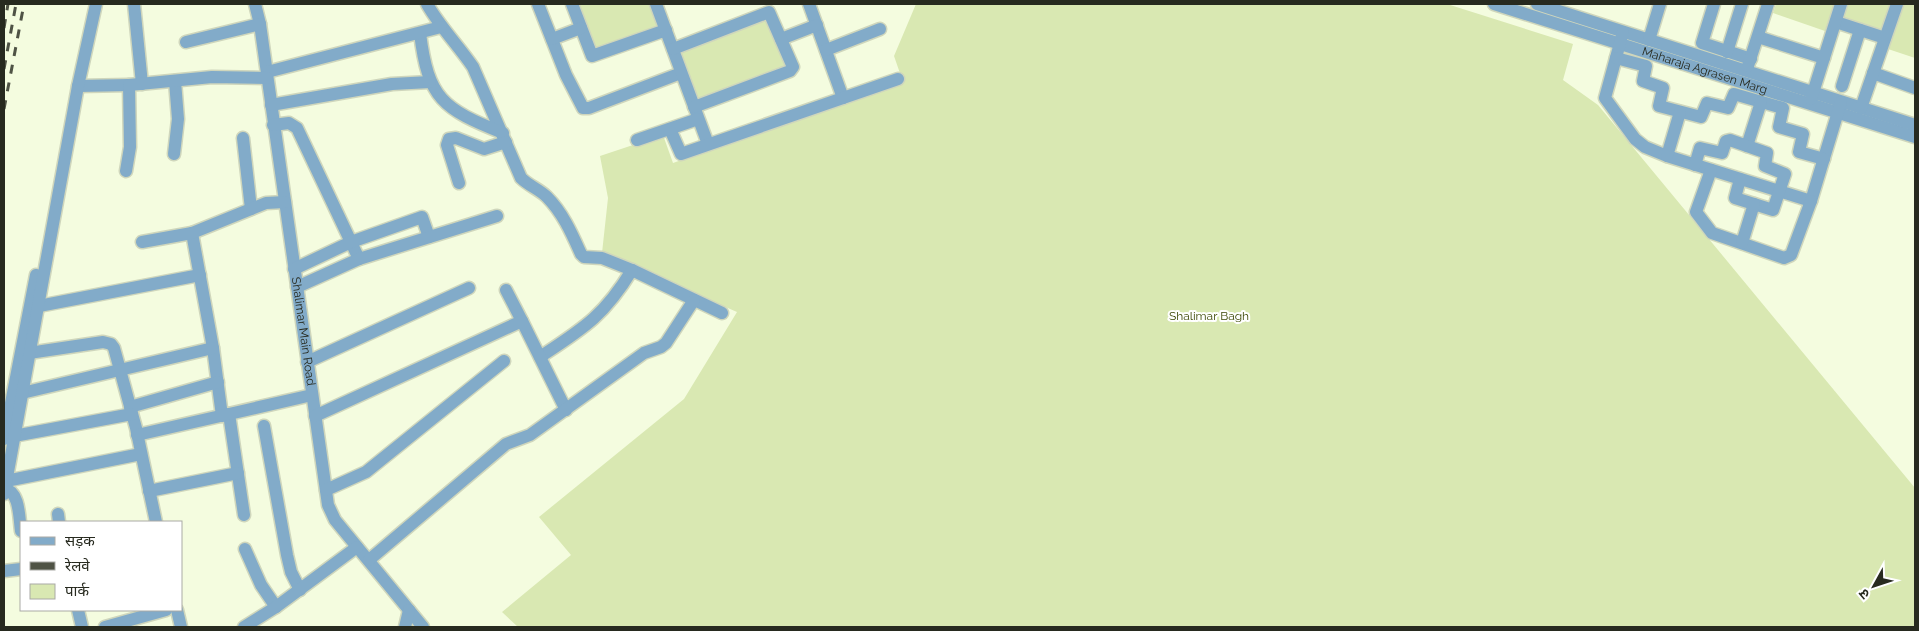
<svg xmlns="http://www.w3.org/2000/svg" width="1919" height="631" font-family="Raleway,'Noto Sans Devanagari',sans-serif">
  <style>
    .green { fill: #d9e8b2 }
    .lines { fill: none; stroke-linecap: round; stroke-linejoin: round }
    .minor-casing { stroke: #cfd6bc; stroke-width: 15 }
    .minor { stroke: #82abc9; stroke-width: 12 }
    .rail { stroke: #4f5345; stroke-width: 3; stroke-dasharray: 9 9; stroke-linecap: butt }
    .labels { text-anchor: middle; stroke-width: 4; stroke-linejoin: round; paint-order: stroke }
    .street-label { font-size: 12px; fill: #272a1f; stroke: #fff }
    .park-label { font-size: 12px; fill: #3a4603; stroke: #fff }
  </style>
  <rect width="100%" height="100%" fill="#f4fcdf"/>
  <!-- green -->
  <g class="green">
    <path d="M 576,4 L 652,4 L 661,29 L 593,53 Z"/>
    <path d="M 916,4 L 1447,4 L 1573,44 L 1563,80 L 1598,105 L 1915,488 L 1915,627 L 518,627 L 502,612 L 571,555 L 539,517 L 684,399 L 737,312 L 602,253 L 608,198 L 600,156 L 663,135 L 673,163 L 903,82 L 894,56 Z"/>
    <path d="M 1776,4 L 1834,4 L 1825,31 L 1773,13 Z"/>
    <path d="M 1846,4 L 1891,4 L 1883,31 L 1841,18 Z"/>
    <path d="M 1903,4 L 1915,4 L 1915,58 L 1888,49 Z"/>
    <path d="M 769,15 L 789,69 L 696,103 L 676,50 Z"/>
  </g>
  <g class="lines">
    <defs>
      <g id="minor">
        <path d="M 134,4 L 142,84"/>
        <path id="s1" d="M 255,4 L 260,24 L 328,505 L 335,520 L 423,627"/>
        <path d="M 427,4 C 440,27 458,45 473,67 L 521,178 C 529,186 539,189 547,197 C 563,213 572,234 581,254 L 584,257 L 602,258 L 632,270 L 722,313"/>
        <path d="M 538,4 L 566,75 L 583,108 L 589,108 L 681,73"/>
        <path d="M 572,4 L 592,56 L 666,30"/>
        <path d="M 656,4 L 708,144"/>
        <path d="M 809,4 L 843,98"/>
        <path id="s2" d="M 1494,4 L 1915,137"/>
        <path d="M 1537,4 L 1915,125"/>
        <path d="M 1714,4 L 1702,43 L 1751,59"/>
        <path d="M 1836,22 L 1885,38"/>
        <path d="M 1623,32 L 1605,98 L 1635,139 L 1645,147 L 1667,156 L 1811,201 L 1841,102"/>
        <path d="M 420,33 C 428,99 443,109 503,133"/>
        <path d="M 1758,37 L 1824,58"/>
        <path d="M 552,39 L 581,28"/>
        <path d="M 781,39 L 817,25"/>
        <path d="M 1649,40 L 1660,4"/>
        <path d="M 186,42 L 260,24"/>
        <path d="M 673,49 L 769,12 L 793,67 L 790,71 L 694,107"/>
        <path d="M 826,50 L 880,29"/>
        <path d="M 1727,52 L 1742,4"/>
        <path d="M 1616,58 L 1646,66 L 1643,81 L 1663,88 L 1659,106 L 1701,117 L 1707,103 L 1728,108 L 1734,94 L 1783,108 L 1779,127 L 1803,134 L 1799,152 L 1824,159"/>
        <path d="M 1748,66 L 1768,4"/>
        <path d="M 267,72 L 441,27"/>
        <path d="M 1873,73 L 1915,88"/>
        <path d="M 78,86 L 129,85"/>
        <path d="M 1842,86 L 1860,30"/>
        <path d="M 1811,99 L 1841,4"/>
        <path d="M 271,105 L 392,84 L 430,82"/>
        <path d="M 1861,108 L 1897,4"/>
        <path d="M 273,125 L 289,123 L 297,128 L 359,259"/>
        <path d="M 670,129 L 681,154 L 898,79"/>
        <path d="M 243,138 L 251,209"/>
        <path d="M 637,140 L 698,119"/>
        <path d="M 1747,146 L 1761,102"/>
        <path d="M 174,154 L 178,119 L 175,81"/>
        <path d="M 1667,156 L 1680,112"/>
        <path d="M 1695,165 L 1700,148 L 1722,153 L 1726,141 L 1730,140 L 1767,153 L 1765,166 L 1785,174 L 1773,210 L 1735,198 L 1740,179"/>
        <path d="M 1711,170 L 1696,212 L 1712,233 L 1784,258 L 1791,255 L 1811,201"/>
        <path d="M 126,171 L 130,147 L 129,85 L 212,77 L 267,78"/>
        <path d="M 459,183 L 447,145 L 449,139 L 456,138 L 484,149 L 506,142"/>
        <path d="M 192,233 L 213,348 L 222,416"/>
        <path d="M 142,242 L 192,233 L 266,203 L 285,202"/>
        <path d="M 1742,243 L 1754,204"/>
        <path d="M 294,269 L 351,242 L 422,217 L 429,237"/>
        <path d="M 297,287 L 359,259 L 497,216"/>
        <path d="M 506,290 L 522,321"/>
        <path d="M 39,306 L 200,275"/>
        <path d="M 29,353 L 103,342 L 111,344 L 114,348 L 136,428 L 156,522"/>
        <path d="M 540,357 C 584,328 604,316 632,270"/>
        <path d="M 307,362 L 469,288"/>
        <path d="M 22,393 L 213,348"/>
        <path d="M 130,407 L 218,382"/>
        <path d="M 229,414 L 244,515"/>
        <path d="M 315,416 L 522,321 L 566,410"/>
        <path d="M 264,426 L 287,555 L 291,572 L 300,590"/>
        <path d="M 137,435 L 312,395"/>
        <path d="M 14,436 L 132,414"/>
        <path d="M 4,439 L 36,275"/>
        <path d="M 6,481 L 141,454"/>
        <path d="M 5,489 C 20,492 19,518 21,531"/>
        <path d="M 326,490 L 366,472 L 504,361"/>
        <path d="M 149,491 L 238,473"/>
        <path d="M 4,494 L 78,86 L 96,4"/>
        <path d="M 58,514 L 59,522"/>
        <path d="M 245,549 L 261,585 L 276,607"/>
        <path d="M 369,560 L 506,444 L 530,435 L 644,353 L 661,347 L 666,343 L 694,300"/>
        <path d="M 4,571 L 21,569"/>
        <path d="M 78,610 L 82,627"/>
        <path d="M 177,610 L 181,627"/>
        <path d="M 105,627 L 166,610"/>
        <path d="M 244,627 L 276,607 L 357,547"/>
        <path d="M 405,627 L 409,610"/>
      </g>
    </defs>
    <!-- minor casing -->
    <use href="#minor" class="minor-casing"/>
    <!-- minor -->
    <use href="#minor" class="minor"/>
    <!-- rail -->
    <g class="rail">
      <path d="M 4,28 L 8,4"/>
      <path d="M 4,69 L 16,4"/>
      <path d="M 4,109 L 24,4"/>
    </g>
  </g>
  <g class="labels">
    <!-- street labels -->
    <g class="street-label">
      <text dy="4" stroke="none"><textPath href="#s2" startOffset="221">Maharaja Agrasen Marg</textPath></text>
      <text dy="4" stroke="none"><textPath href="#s1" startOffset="331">Shalimar Main Road</textPath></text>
    </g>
    <!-- park labels -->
    <g class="park-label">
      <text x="1209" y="320">Shalimar Bagh</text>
    </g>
  </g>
  <!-- border -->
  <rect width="1919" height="631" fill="none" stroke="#272a1f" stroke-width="10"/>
  <!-- legend -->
  <rect x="20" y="521" width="162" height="90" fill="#ffffff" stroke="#a9aaa5"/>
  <rect x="30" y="537" width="25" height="8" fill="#82abc9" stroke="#a9aaa5"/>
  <text x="65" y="546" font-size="15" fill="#272a1f">सड़क</text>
  <rect x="30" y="562" width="25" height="8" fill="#4f5345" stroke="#a9aaa5"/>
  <text x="65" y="571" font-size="15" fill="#272a1f">रेलवे</text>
  <rect x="30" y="584" width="25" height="15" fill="#d9e8b2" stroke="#a9aaa5"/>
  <text x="65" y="596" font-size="15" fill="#272a1f">पार्क</text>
  <!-- north arrow -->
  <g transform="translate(1874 586) rotate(230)" stroke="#ffffff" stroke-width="4" paint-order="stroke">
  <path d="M0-4L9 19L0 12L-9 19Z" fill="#272a1f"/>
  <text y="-8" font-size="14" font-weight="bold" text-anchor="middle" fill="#272a1f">उ</text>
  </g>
</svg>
